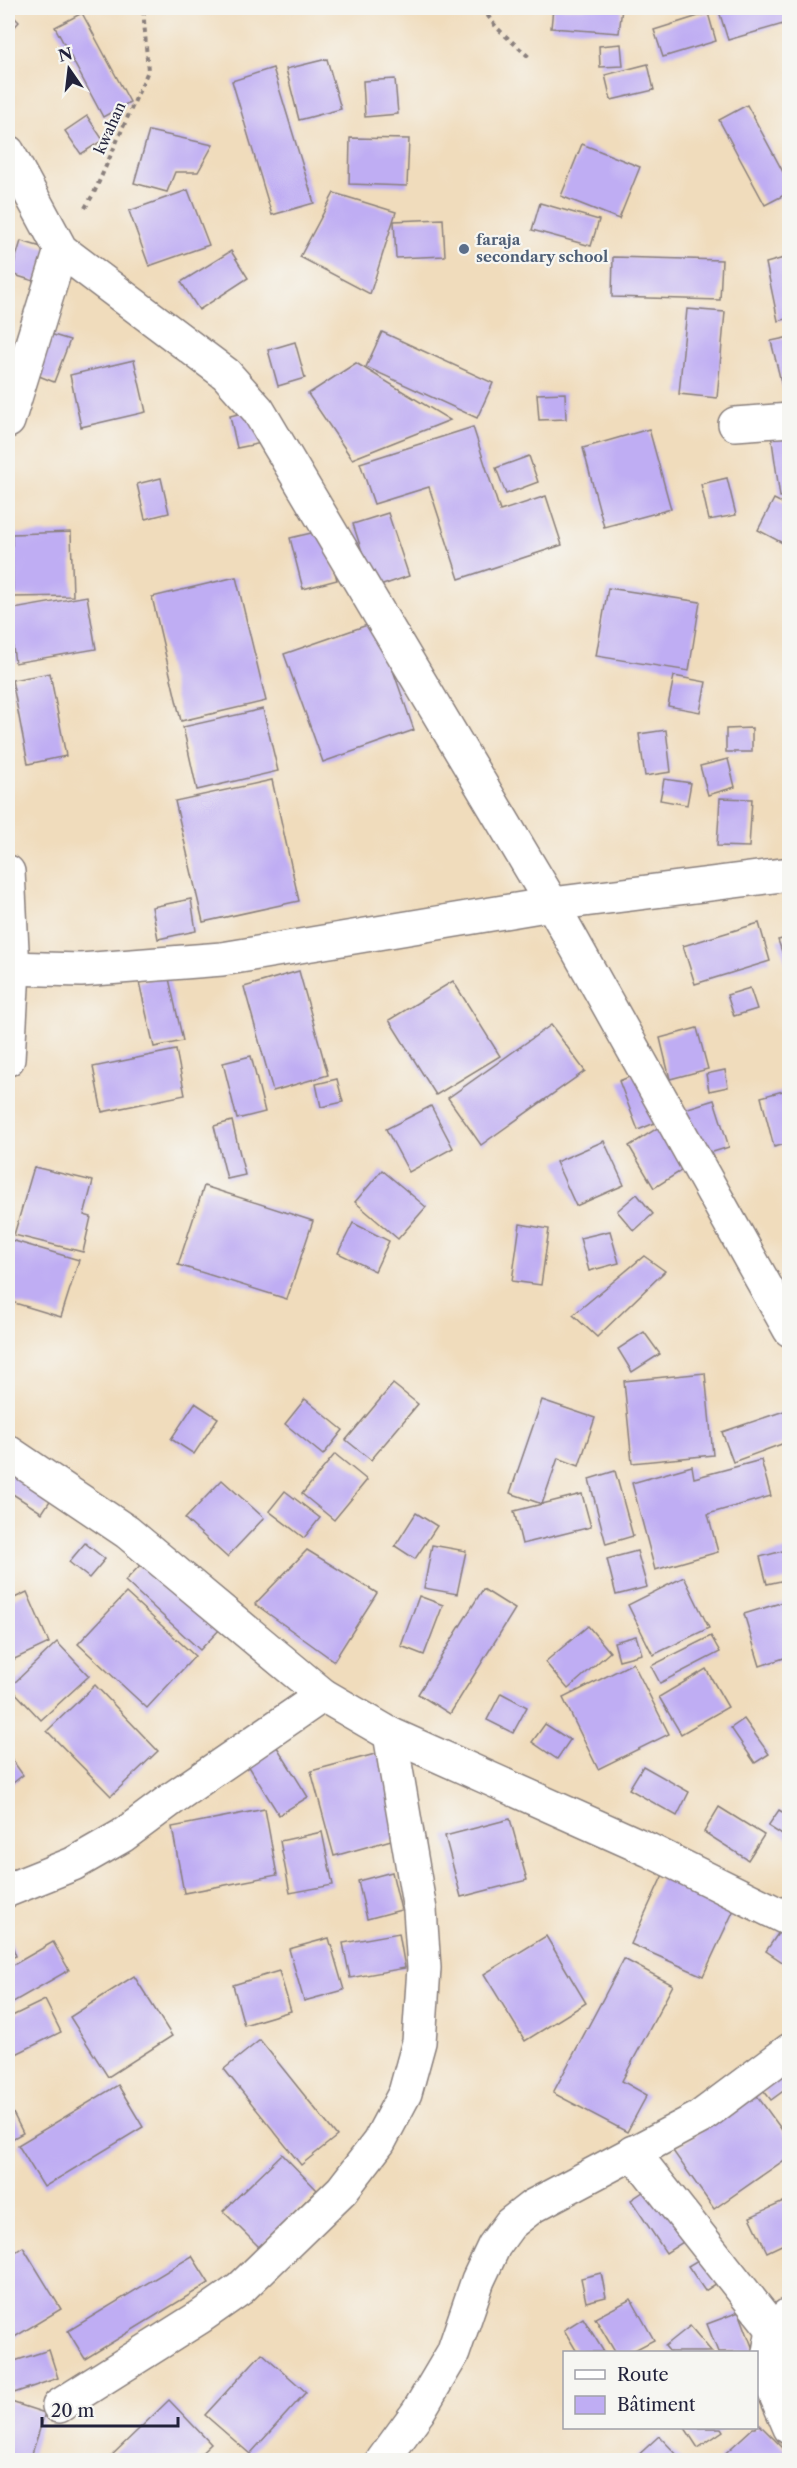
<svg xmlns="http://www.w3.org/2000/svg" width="797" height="2468" font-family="'Libre Caslon Text',serif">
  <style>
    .building { fill: #bfadf3 }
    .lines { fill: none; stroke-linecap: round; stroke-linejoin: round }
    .street-casing { stroke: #897f7c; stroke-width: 36 }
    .path { stroke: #897f7c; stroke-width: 4; stroke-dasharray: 4.5 4.5; stroke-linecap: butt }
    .street { stroke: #fff; stroke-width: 33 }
    .service-dot { fill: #5c6f8a; stroke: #f6f6f2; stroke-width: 2 }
    .labels { text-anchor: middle; stroke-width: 4.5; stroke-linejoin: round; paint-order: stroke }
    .street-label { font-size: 15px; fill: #22223b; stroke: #f6f6f2 }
    .service-label { font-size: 15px; font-weight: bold; fill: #4e5e75; stroke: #f6f6f2; text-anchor: start }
  </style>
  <rect width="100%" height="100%" fill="#f6f6f2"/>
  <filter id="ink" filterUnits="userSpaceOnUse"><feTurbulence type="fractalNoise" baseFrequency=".0167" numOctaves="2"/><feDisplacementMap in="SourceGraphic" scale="12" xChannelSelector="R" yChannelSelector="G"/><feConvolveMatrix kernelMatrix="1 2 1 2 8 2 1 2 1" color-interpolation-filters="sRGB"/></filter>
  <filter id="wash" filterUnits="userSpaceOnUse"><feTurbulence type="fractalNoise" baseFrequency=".008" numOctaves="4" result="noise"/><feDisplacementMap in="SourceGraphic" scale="24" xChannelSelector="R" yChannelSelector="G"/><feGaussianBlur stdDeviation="1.35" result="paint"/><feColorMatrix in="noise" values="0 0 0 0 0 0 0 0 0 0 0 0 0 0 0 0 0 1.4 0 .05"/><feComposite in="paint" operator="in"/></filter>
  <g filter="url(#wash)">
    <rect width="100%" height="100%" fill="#f0dcbc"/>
    <g id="blocks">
      <!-- building -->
      <g class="building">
        <path d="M 553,8 L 622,8 L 619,33 L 551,28 Z"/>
        <path d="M 718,8 L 790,8 L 790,22 L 728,40 Z"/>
        <path d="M 8,11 L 19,22 L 8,34 Z"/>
        <path d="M 82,13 L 130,102 L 103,117 L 55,27 Z"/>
        <path d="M 708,13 L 716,41 L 663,57 L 654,30 Z"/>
        <path d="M 621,44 L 623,66 L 600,67 L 599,46 Z"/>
        <path d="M 327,59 L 341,109 L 299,120 L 286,69 Z"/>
        <path d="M 648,64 L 654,90 L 611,100 L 605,75 Z"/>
        <path d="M 273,68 L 314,203 L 272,215 L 232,81 Z"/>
        <path d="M 395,79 L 398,114 L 365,117 L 363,81 Z"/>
        <path d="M 747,105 L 790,185 L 790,192 L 765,205 L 719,120 Z"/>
        <path d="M 87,116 L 103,140 L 81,154 L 65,131 Z"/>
        <path d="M 149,131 L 213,145 L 198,172 L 175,172 L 167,192 L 134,183 Z"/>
        <path d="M 350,138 L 409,139 L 407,186 L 349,184 Z"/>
        <path d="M 582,144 L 640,167 L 619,219 L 561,196 Z"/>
        <path d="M 188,190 L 209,245 L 149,266 L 129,211 Z"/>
        <path d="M 334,193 L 396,212 L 370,294 L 300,257 Z"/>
        <path d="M 540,203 L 599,220 L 591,246 L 532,230 Z"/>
        <path d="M 443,219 L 445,256 L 396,258 L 394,221 Z"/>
        <path d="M 21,241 L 48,249 L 37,282 L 11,274 Z"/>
        <path d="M 231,251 L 248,278 L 199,310 L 181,282 Z"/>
        <path d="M 613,257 L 722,260 L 720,300 L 612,297 Z"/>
        <path d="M 784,258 L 790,279 L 790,318 L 778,321 L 766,263 Z"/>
        <path d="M 687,309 L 725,312 L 717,398 L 679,394 Z"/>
        <path d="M 382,332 L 493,383 L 477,418 L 366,367 Z"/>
        <path d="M 50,334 L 70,340 L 54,382 L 34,374 Z"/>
        <path d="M 790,337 L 790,388 L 783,390 L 771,341 Z"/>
        <path d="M 295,342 L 305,378 L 278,386 L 268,350 Z"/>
        <path d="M 134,360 L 146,412 L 81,427 L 70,375 Z"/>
        <path d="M 356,363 L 450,420 L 352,459 L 308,394 Z"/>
        <path d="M 565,393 L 566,419 L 539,420 L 537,394 Z"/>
        <path d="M 254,410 L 262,443 L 237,448 L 230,416 Z"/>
        <path d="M 790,424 L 790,496 L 780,497 L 770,427 Z"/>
        <path d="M 473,427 L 500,511 L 546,496 L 562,545 L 459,579 L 429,487 L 374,504 L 360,463 Z"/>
        <path d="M 649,429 L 671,509 L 604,527 L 583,448 Z"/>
        <path d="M 529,456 L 538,482 L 506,494 L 496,468 Z"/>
        <path d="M 161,478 L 169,513 L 145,519 L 137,484 Z"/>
        <path d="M 727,478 L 736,515 L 709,520 L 701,484 Z"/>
        <path d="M 774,499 L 790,507 L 790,547 L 758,530 Z"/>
        <path d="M 388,513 L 409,576 L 374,588 L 353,524 Z"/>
        <path d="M 324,530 L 337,580 L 303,589 L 290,538 Z"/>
        <path d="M 71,532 L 73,596 L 13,597 L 12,534 Z"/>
        <path d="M 236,577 L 266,701 L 181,721 L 152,597 Z"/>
        <path d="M 608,588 L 700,602 L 689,671 L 596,656 Z"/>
        <path d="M 87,596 L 96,649 L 15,663 L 8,610 Z"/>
        <path d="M 376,622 L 414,730 L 323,762 L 284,654 Z"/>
        <path d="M 50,673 L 66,756 L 28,764 L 12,680 Z"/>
        <path d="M 674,676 L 706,682 L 700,712 L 668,706 Z"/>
        <path d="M 263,709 L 278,771 L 197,790 L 183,727 Z"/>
        <path d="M 752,728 L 752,752 L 726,752 L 726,729 Z"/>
        <path d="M 666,730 L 671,772 L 645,776 L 639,734 Z"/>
        <path d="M 728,759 L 735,787 L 708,795 L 700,766 Z"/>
        <path d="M 664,779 L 691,783 L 687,805 L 660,800 Z"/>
        <path d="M 272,780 L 299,901 L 203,922 L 175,801 Z"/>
        <path d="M 720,798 L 752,799 L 749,847 L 717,846 Z"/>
        <path d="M 191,899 L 196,931 L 158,939 L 152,907 Z"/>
        <path d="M 759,923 L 770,961 L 695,984 L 683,946 Z"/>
        <path d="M 790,937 L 790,962 L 786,963 L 778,940 Z"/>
        <path d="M 299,971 L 328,1075 L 273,1091 L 244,987 Z"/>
        <path d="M 168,974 L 183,1041 L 154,1047 L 139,982 Z"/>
        <path d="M 453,981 L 500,1056 L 436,1095 L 389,1020 Z"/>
        <path d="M 750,988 L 757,1009 L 734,1016 L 727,995 Z"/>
        <path d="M 551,1025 L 585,1071 L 481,1145 L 448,1098 Z"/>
        <path d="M 697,1028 L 708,1069 L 670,1079 L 660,1038 Z"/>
        <path d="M 176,1050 L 185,1095 L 102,1112 L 93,1067 Z"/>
        <path d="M 251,1056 L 265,1112 L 237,1119 L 223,1063 Z"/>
        <path d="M 725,1070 L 728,1087 L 709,1091 L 706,1074 Z"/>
        <path d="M 644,1071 L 662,1120 L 638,1130 L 619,1081 Z"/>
        <path d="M 337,1079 L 343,1102 L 321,1107 L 316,1084 Z"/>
        <path d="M 790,1089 L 790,1143 L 774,1147 L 761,1097 Z"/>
        <path d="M 714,1100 L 729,1147 L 700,1156 L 685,1109 Z"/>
        <path d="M 431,1106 L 453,1148 L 409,1172 L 386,1129 Z"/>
        <path d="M 232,1121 L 245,1175 L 227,1179 L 214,1126 Z"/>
        <path d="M 659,1127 L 684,1169 L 654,1188 L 629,1146 Z"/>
        <path d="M 604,1141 L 624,1185 L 576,1206 L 556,1162 Z"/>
        <path d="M 34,1167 L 93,1181 L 84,1215 L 91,1217 L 83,1252 L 14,1235 Z"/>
        <path d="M 382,1170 L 426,1207 L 398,1239 L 355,1202 Z"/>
        <path d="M 204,1186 L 313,1221 L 287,1299 L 178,1265 Z"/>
        <path d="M 637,1194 L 653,1214 L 634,1231 L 617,1211 Z"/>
        <path d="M 353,1223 L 389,1241 L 375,1271 L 338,1253 Z"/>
        <path d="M 520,1224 L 549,1229 L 541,1285 L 512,1281 Z"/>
        <path d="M 610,1231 L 619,1263 L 589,1271 L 580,1238 Z"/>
        <path d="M 11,1240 L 79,1260 L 61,1317 L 8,1301 L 8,1253 Z"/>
        <path d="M 644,1256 L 665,1271 L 597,1337 L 573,1315 Z"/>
        <path d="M 644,1332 L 660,1354 L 632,1372 L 618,1349 Z"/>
        <path d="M 705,1373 L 713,1455 L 632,1463 L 624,1381 Z"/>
        <path d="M 393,1384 L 418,1404 L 371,1460 L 346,1440 Z"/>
        <path d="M 305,1399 L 343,1430 L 323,1455 L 285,1424 Z"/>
        <path d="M 542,1400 L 595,1418 L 579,1466 L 558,1458 L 542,1504 L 510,1493 Z"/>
        <path d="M 195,1403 L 218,1418 L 194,1454 L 171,1439 Z"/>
        <path d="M 790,1409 L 790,1441 L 733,1462 L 722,1432 Z"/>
        <path d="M 8,1446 L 63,1481 L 42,1513 L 8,1491 Z"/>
        <path d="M 335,1454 L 367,1480 L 334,1520 L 302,1494 Z"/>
        <path d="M 761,1460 L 771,1496 L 708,1514 L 718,1552 L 655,1570 L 632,1483 L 692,1466 L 694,1478 Z"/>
        <path d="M 615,1471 L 633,1536 L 606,1544 L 589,1479 Z"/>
        <path d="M 222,1480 L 264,1518 L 227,1557 L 185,1519 Z"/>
        <path d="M 285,1491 L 320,1518 L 304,1538 L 269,1511 Z"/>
        <path d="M 582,1494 L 591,1527 L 522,1544 L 514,1511 Z"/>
        <path d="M 416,1513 L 437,1526 L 415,1559 L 395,1546 Z"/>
        <path d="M 85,1543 L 105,1559 L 89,1578 L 69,1562 Z"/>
        <path d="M 432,1545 L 466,1551 L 457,1594 L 424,1588 Z"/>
        <path d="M 790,1549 L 790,1579 L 767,1584 L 760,1557 Z"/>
        <path d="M 307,1550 L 377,1593 L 334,1661 L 255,1604 Z"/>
        <path d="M 637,1551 L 647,1587 L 616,1595 L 607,1559 Z"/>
        <path d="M 147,1558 L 222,1627 L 200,1650 L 125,1581 Z"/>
        <path d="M 684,1577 L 709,1628 L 653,1655 L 628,1605 Z"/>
        <path d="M 483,1589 L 515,1609 L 450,1714 L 418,1694 Z"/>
        <path d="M 27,1592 L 49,1643 L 8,1662 L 8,1601 Z"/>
        <path d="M 126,1593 L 195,1656 L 147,1708 L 78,1644 Z"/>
        <path d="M 419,1596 L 443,1605 L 424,1655 L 401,1646 Z"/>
        <path d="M 790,1600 L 790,1656 L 760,1666 L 744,1614 Z"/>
        <path d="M 588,1626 L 610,1652 L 568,1689 L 545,1662 Z"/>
        <path d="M 636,1636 L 642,1654 L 619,1660 L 614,1642 Z"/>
        <path d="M 711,1636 L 720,1652 L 660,1683 L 651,1666 Z"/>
        <path d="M 57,1642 L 89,1676 L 41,1720 L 10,1687 Z"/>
        <path d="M 633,1663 L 669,1734 L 598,1769 L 563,1698 Z"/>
        <path d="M 706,1669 L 728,1707 L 681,1734 L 659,1697 Z"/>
        <path d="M 95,1685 L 158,1751 L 111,1796 L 47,1731 Z"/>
        <path d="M 501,1693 L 527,1707 L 513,1733 L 487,1720 Z"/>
        <path d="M 744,1719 L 769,1754 L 755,1763 L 731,1728 Z"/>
        <path d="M 545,1724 L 570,1740 L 557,1759 L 532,1742 Z"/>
        <path d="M 277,1747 L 308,1797 L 279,1815 L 248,1765 Z"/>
        <path d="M 379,1753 L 402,1837 L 334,1856 L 311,1771 Z"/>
        <path d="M 8,1754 L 23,1775 L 8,1787 Z"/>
        <path d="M 643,1766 L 689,1792 L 677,1816 L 629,1789 Z"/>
        <path d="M 719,1807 L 764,1835 L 748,1860 L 704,1832 Z"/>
        <path d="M 265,1809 L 277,1875 L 184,1893 L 172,1827 Z"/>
        <path d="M 779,1810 L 790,1817 L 790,1840 L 768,1826 Z"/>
        <path d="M 510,1819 L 527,1880 L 461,1897 L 445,1836 Z"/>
        <path d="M 322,1832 L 333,1885 L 290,1893 L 280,1841 Z"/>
        <path d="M 666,1868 L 738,1901 L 703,1976 L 631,1944 Z"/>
        <path d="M 392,1872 L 401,1910 L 367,1919 L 358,1881 Z"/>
        <path d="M 790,1916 L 790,1967 L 766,1951 Z"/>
        <path d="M 399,1933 L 405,1968 L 350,1978 L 343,1943 Z"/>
        <path d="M 8,1935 L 16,1956 L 8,1959 Z"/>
        <path d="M 546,1936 L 586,2003 L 525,2041 L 484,1974 Z"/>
        <path d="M 329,1938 L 344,1990 L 304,2001 L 289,1949 Z"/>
        <path d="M 53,1942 L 69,1970 L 8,2005 L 8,1968 Z"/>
        <path d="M 624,1959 L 673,1985 L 622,2081 L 647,2095 L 627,2132 L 553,2093 Z"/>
        <path d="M 279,1971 L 291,2011 L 244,2025 L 233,1985 Z"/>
        <path d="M 134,1976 L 172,2036 L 108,2077 L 70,2017 Z"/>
        <path d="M 45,2000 L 61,2032 L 8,2058 L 8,2018 Z"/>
        <path d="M 260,2040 L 337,2136 L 301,2165 L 224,2069 Z"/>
        <path d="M 790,2056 L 790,2086 L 771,2100 L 756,2081 Z"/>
        <path d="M 118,2085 L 143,2127 L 44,2187 L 18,2145 Z"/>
        <path d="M 755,2093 L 790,2141 L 790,2156 L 714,2209 L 673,2151 Z"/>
        <path d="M 8,2103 L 23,2133 L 8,2141 Z"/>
        <path d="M 282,2154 L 317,2190 L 259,2247 L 223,2211 Z"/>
        <path d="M 667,2176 L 702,2230 L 666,2253 L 631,2200 Z"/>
        <path d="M 790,2199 L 790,2241 L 767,2252 L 750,2217 Z"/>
        <path d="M 23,2247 L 61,2309 L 8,2341 L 8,2257 Z"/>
        <path d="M 708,2254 L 725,2278 L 705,2291 L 688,2266 Z"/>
        <path d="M 192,2256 L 209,2283 L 85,2359 L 68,2331 Z"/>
        <path d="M 601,2273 L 606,2297 L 586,2302 L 581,2278 Z"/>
        <path d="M 631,2299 L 654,2340 L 631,2352 L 615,2352 L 595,2318 Z"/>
        <path d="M 739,2312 L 754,2352 L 718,2352 L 707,2324 Z"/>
        <path d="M 583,2318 L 604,2352 L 577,2352 L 564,2330 Z"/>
        <path d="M 690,2326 L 712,2352 L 670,2352 L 665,2346 Z"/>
        <path d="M 49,2350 L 58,2378 L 14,2393 L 8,2374 L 8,2363 Z"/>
        <path d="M 262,2353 L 306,2392 L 250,2454 L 205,2415 Z"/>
        <path d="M 169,2400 L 211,2444 L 194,2460 L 107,2460 Z"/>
        <path d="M 8,2401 L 45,2413 L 30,2460 L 8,2460 Z"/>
        <path d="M 758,2423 L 790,2455 L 790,2460 L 718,2460 L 753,2428 L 756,2428 Z"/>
        <path d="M 685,2428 L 721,2428 L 723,2431 L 698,2448 Z"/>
        <path d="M 659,2436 L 682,2460 L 633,2460 Z"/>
      </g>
    </g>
  </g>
  <g filter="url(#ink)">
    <use href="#blocks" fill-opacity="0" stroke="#897f7c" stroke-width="1.5"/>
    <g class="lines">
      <defs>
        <g id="street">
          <path d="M 8,152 L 61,250 L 226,374 L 258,410 L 552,904 L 790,1330"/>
          <path d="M 8,421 L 61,250"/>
          <path d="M 735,424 L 790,420"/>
          <path d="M 8,872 L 13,969 L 8,1059"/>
          <path d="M 8,968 L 81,970 L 222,959 L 552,904 L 790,874"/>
          <path d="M 8,1452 L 127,1532 L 323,1695 L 390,1734 L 649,1850 L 790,1920"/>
          <path d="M 8,1890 L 73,1864 L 122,1836 L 173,1798 L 323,1695"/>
          <path d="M 633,2152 L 773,2329"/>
          <path d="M 788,2315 L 773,2329 L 768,2358 L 772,2386 L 790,2428"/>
          <path d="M 59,2406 L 200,2317 L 240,2289 L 342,2190 L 379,2142 L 405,2093 L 419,2042 L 424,1968 L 420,1910 L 390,1734"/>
          <path d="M 383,2460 L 418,2412 L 453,2353 L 478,2280 L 494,2246 L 510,2224 L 533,2206 L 699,2118 L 790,2050"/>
        </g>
      </defs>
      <!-- street casing -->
      <use href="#street" class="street-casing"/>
      <!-- path -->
      <g class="path">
        <path d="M 482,8 L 497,28 L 530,58"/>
        <path d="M 85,208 L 94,193 L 148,71 L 143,8"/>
      </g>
      <!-- street -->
      <use href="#street" class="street"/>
    </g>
  </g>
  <!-- markers -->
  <circle class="service-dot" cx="464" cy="249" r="6"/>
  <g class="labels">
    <!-- street labels -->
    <g class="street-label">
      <text transform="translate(110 128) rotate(-66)" y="5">kwahan</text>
    </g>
    <!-- service labels -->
    <g class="service-label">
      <text x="476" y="245">faraja<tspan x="476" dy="17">secondary school</tspan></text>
    </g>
  </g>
  <!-- margin -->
  <rect width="797" height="2468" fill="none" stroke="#f6f6f2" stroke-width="30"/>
  <!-- legend -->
  <rect x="563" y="2351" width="195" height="78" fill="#f6f6f2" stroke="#a1a1a9" stroke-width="1.5"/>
  <rect x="575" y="2370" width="30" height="9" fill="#ffffff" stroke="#a1a1a9" stroke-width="1.5"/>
  <text x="617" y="2381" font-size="18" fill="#22223b">Route</text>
  <rect x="575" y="2396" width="30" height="18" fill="#bfadf3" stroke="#a1a1a9" stroke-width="1.5"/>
  <text x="617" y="2411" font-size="18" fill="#22223b">Bâtiment</text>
  <!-- north arrow -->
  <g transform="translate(69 69) rotate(346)" stroke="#f6f6f2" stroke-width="4.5" paint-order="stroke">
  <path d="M0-4.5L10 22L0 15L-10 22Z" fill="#22223b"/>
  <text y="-9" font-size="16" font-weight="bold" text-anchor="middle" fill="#22223b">N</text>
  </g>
  <!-- scale -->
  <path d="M42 2417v9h136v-9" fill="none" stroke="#22223b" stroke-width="3"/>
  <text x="51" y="2417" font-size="18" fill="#22223b" stroke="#f6f6f2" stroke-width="4.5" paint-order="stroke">20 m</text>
</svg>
